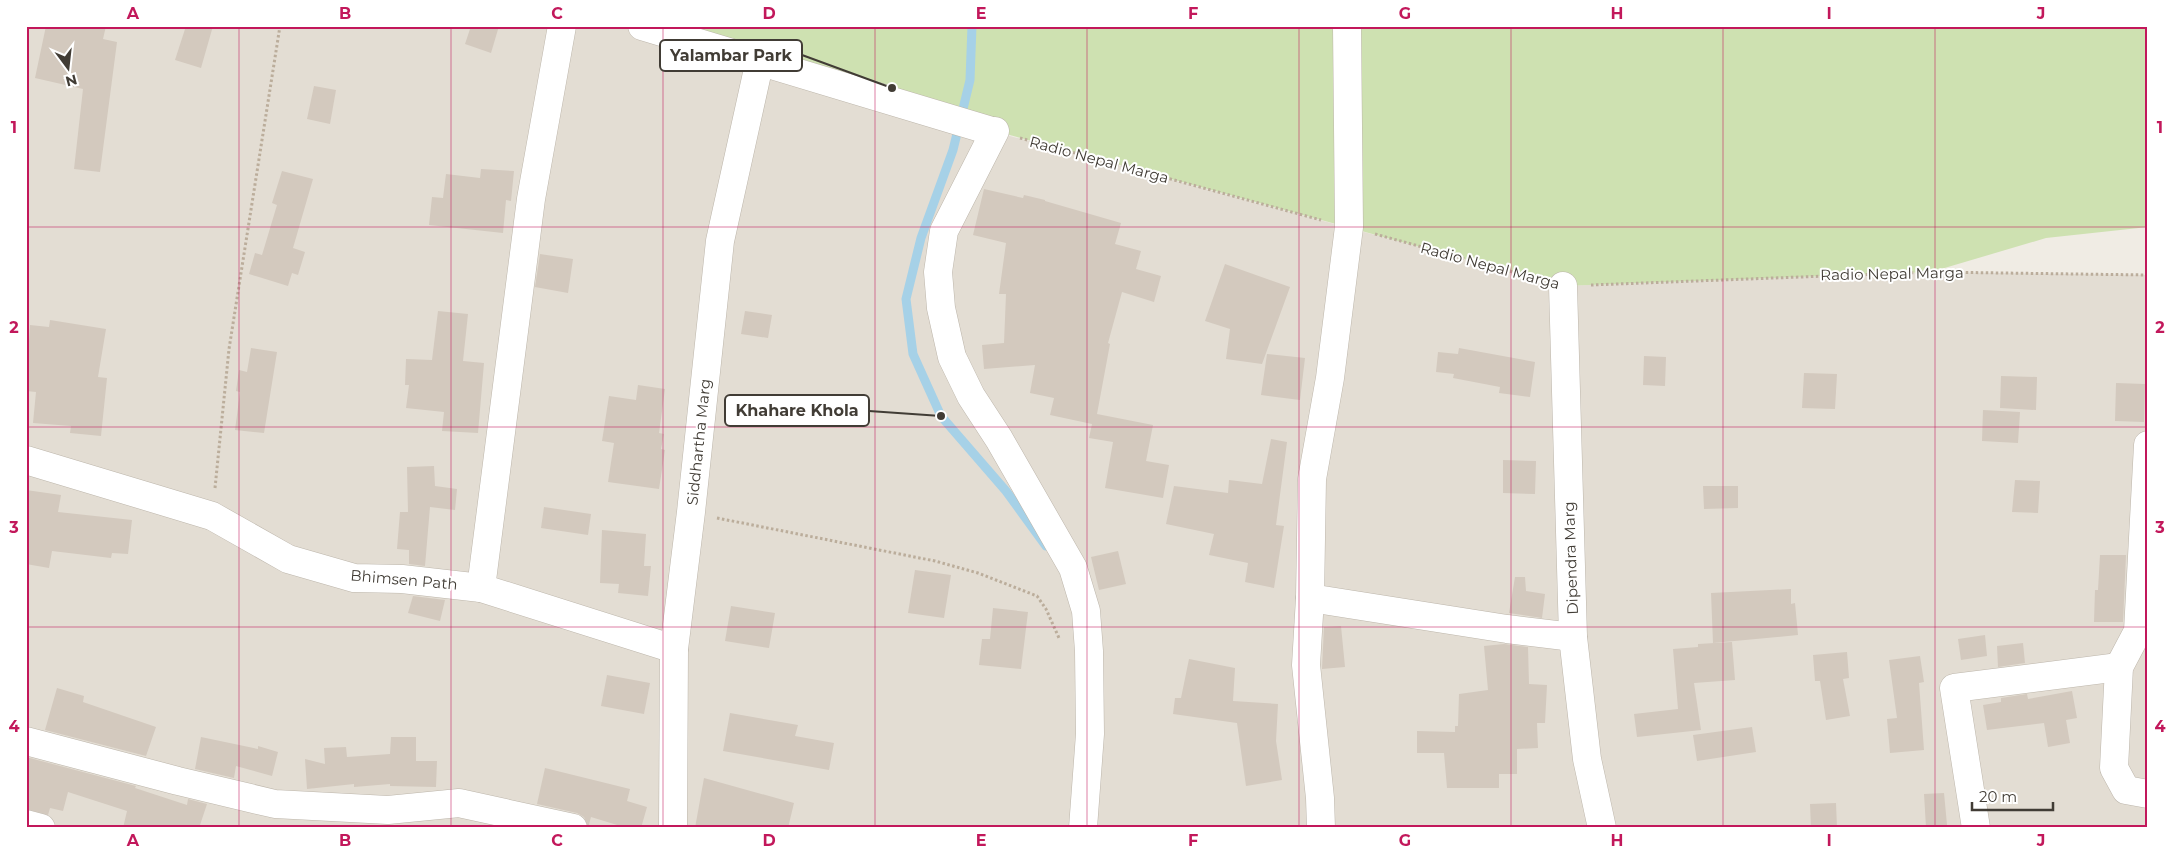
<svg xmlns="http://www.w3.org/2000/svg" width="2174" height="854" font-family="Montserrat,sans-serif">
  <style>
    .residential { fill: #e3ddd3 }
    .green { fill: #cee1b1 }
    .lines { fill: none; stroke-linecap: round; stroke-linejoin: round }
    .stream { stroke: #a6d1e7; stroke-width: 9 }
    .building { fill: #d3c9be }
    .minor-casing { stroke: #bdb6ab; stroke-width: 29 }
    .path { stroke: #bbad9b; stroke-width: 3; stroke-dasharray: 2.5 2.5; stroke-linecap: butt }
    .minor { stroke: #fff; stroke-width: 28 }
    .grid { fill: none; stroke: #c2185b; stroke-width: 1; stroke-opacity: 0.55 }
    .labels { text-anchor: middle; stroke-width: 4; stroke-linejoin: round; paint-order: stroke }
    .street-label { font-size: 15px; fill: #413c35; stroke: #fff }
    .leader { fill: none; stroke: #413c35; stroke-width: 2 }
    .callout-dot { fill: #413c35; stroke: #fff; stroke-width: 2 }
    .callout { fill: #fff; stroke: #413c35; stroke-width: 2 }
    .callout-label { font-size: 16px; text-anchor: middle; font-weight: bold; fill: #413c35 }
    .neatline { fill: none; stroke: #c2185b; stroke-width: 2 }
    .grid-label { font-size: 16px; text-anchor: middle; font-weight: bold; fill: #c2185b }
  </style>
  <rect width="100%" height="100%" fill="#f0ece4"/>
  <!-- residential -->
  <path class="residential" d="M 26,26 L 642,26 L 988,130 L 1563,286 L 1931,272 L 2148,275 L 2148,828 L 26,828 Z"/>
  <!-- green -->
  <path class="green" d="M 642,26 L 2148,26 L 2148,227 L 2046,238 L 1931,272 L 1563,286 L 995,131 Z"/>
  <g class="lines">
    <!-- stream -->
    <path class="stream" d="M 972,26 L 970,80 L 953,150 L 921,238 L 906,299 L 913,354 L 941,416 L 1006,491 L 1046,546"/>
  </g>
  <!-- building -->
  <g class="building">
    <path d="M 46,26 L 106,26 L 103,39 L 117,42 L 100,172 L 74,169 L 83,89 L 35,78 Z"/>
    <path d="M 186,26 L 213,26 L 201,68 L 175,60 Z"/>
    <path d="M 471,26 L 499,26 L 491,53 L 465,44 Z"/>
    <path d="M 314,86 L 336,90 L 330,124 L 307,119 Z"/>
    <path d="M 481,169 L 514,171 L 511,201 L 506,200 L 503,233 L 429,225 L 432,197 L 443,198 L 446,174 L 480,178 Z"/>
    <path d="M 282,171 L 313,179 L 293,248 L 305,252 L 298,275 L 292,273 L 288,286 L 249,274 L 255,253 L 262,255 L 277,205 L 272,203 Z"/>
    <path d="M 984,189 L 1023,198 L 1024,195 L 1045,200 L 1045,201 L 1121,223 L 1115,244 L 1141,251 L 1136,269 L 1161,276 L 1154,302 L 1122,292 L 1108,343 L 1110,344 L 1097,414 L 1153,425 L 1146,461 L 1169,465 L 1163,498 L 1105,488 L 1113,442 L 1089,438 L 1092,424 L 1050,415 L 1054,398 L 1030,393 L 1035,365 L 984,369 L 982,345 L 1004,343 L 1006,294 L 999,294 L 1006,243 L 973,235 Z"/>
    <path d="M 540,254 L 573,259 L 568,293 L 535,287 Z"/>
    <path d="M 1225,264 L 1290,287 L 1262,364 L 1226,359 L 1230,329 L 1205,321 Z"/>
    <path d="M 438,311 L 468,314 L 463,361 L 484,363 L 478,433 L 442,431 L 444,412 L 406,408 L 409,385 L 405,385 L 406,359 L 432,360 Z"/>
    <path d="M 745,311 L 772,315 L 768,338 L 741,334 Z"/>
    <path d="M 50,320 L 106,329 L 98,377 L 107,378 L 101,436 L 70,433 L 71,426 L 33,423 L 36,392 L 26,391 L 30,325 L 49,327 Z"/>
    <path d="M 251,348 L 277,352 L 264,433 L 235,430 L 240,392 L 236,391 L 239,370 L 247,372 Z"/>
    <path d="M 1459,348 L 1535,362 L 1530,397 L 1499,393 L 1500,387 L 1453,378 L 1454,374 L 1436,372 L 1438,352 L 1458,354 Z"/>
    <path d="M 1267,354 L 1305,358 L 1300,400 L 1261,395 Z"/>
    <path d="M 1644,356 L 1666,357 L 1665,386 L 1643,385 Z"/>
    <path d="M 1804,373 L 1837,374 L 1835,409 L 1802,408 Z"/>
    <path d="M 2001,376 L 2037,377 L 2036,410 L 2000,408 Z"/>
    <path d="M 2116,383 L 2145,384 L 2144,422 L 2115,421 Z"/>
    <path d="M 638,385 L 665,389 L 659,433 L 664,434 L 661,449 L 665,450 L 659,489 L 608,482 L 614,443 L 602,441 L 609,396 L 636,400 Z"/>
    <path d="M 1983,410 L 2020,412 L 2018,443 L 1982,441 Z"/>
    <path d="M 1271,439 L 1287,442 L 1276,525 L 1284,526 L 1274,588 L 1245,582 L 1248,563 L 1209,555 L 1214,534 L 1166,524 L 1174,486 L 1228,493 L 1229,480 L 1262,484 Z"/>
    <path d="M 1503,460 L 1536,461 L 1535,494 L 1503,493 Z"/>
    <path d="M 434,466 L 435,486 L 457,489 L 455,510 L 430,507 L 425,566 L 409,564 L 409,550 L 397,549 L 400,512 L 408,512 L 407,467 Z"/>
    <path d="M 2015,480 L 2040,481 L 2038,513 L 2012,512 Z"/>
    <path d="M 1703,486 L 1738,486 L 1738,508 L 1704,509 Z"/>
    <path d="M 26,490 L 61,495 L 58,512 L 132,520 L 128,554 L 112,553 L 111,558 L 52,551 L 49,568 L 26,564 Z"/>
    <path d="M 544,507 L 591,514 L 588,535 L 541,528 Z"/>
    <path d="M 602,530 L 646,534 L 644,566 L 651,566 L 648,596 L 618,593 L 619,584 L 600,583 Z"/>
    <path d="M 1118,551 L 1126,584 L 1099,590 L 1091,557 Z"/>
    <path d="M 2100,555 L 2126,555 L 2123,622 L 2094,622 L 2095,590 L 2098,590 Z"/>
    <path d="M 915,570 L 951,575 L 944,618 L 908,613 Z"/>
    <path d="M 1515,577 L 1525,577 L 1526,591 L 1545,594 L 1542,618 L 1509,613 Z"/>
    <path d="M 1791,589 L 1791,604 L 1795,603 L 1798,635 L 1713,643 L 1711,593 Z"/>
    <path d="M 413,596 L 445,600 L 440,621 L 408,613 Z"/>
    <path d="M 731,606 L 775,613 L 769,648 L 725,641 Z"/>
    <path d="M 993,608 L 1028,612 L 1021,669 L 979,665 L 982,639 L 990,639 Z"/>
    <path d="M 1341,626 L 1345,667 L 1322,669 L 1324,627 Z"/>
    <path d="M 1985,635 L 1987,656 L 1961,660 L 1958,639 Z"/>
    <path d="M 1732,642 L 1735,680 L 1694,683 L 1701,730 L 1637,737 L 1634,714 L 1678,709 L 1673,649 L 1698,647 L 1698,644 Z"/>
    <path d="M 2023,643 L 2025,663 L 1998,667 L 1997,646 Z"/>
    <path d="M 1504,644 L 1528,647 L 1529,684 L 1547,685 L 1545,723 L 1537,723 L 1538,748 L 1517,749 L 1517,774 L 1499,774 L 1499,788 L 1447,788 L 1444,753 L 1417,753 L 1417,731 L 1455,732 L 1455,726 L 1458,726 L 1459,694 L 1488,690 L 1484,646 Z"/>
    <path d="M 1847,652 L 1849,678 L 1843,679 L 1850,716 L 1826,720 L 1820,681 L 1815,681 L 1813,655 Z"/>
    <path d="M 1920,656 L 1924,682 L 1919,683 L 1924,750 L 1890,753 L 1887,719 L 1897,718 L 1889,660 Z"/>
    <path d="M 1189,659 L 1235,668 L 1233,701 L 1278,704 L 1276,741 L 1282,780 L 1246,786 L 1237,723 L 1173,714 L 1175,698 L 1181,698 Z"/>
    <path d="M 607,675 L 650,683 L 644,714 L 601,706 Z"/>
    <path d="M 57,688 L 84,696 L 83,702 L 156,727 L 146,756 L 45,730 Z"/>
    <path d="M 2072,691 L 2077,718 L 2066,720 L 2070,743 L 2048,747 L 2044,723 L 1987,730 L 1983,705 L 2001,702 L 2001,698 L 2027,694 L 2028,699 Z"/>
    <path d="M 730,713 L 798,725 L 795,736 L 834,743 L 829,770 L 723,751 Z"/>
    <path d="M 1752,727 L 1756,752 L 1697,761 L 1693,735 Z"/>
    <path d="M 201,737 L 258,749 L 258,746 L 278,752 L 272,776 L 236,766 L 234,778 L 195,769 Z"/>
    <path d="M 391,737 L 416,737 L 416,761 L 437,761 L 436,787 L 390,786 L 390,784 L 354,787 L 354,784 L 307,789 L 305,759 L 325,764 L 324,748 L 346,747 L 347,757 L 390,754 Z"/>
    <path d="M 26,757 L 136,786 L 135,788 L 187,805 L 188,799 L 207,804 L 199,828 L 123,828 L 127,811 L 68,792 L 63,811 L 50,808 L 48,815 L 26,809 Z"/>
    <path d="M 545,768 L 630,789 L 627,801 L 647,807 L 641,828 L 627,828 L 591,817 L 588,828 L 584,817 L 577,813 L 537,804 Z"/>
    <path d="M 704,778 L 794,803 L 788,828 L 695,828 Z"/>
    <path d="M 1944,793 L 1947,825 L 1926,827 L 1924,794 Z"/>
    <path d="M 1836,803 L 1837,828 L 1811,828 L 1810,804 Z"/>
  </g>
  <g class="lines">
    <defs>
      <g id="minor">
        <path d="M 642,26 L 988,130"/>
        <path d="M 995,131 L 944,231 L 938,272 L 941,308 L 952,357 L 971,396 L 999,439 L 1073,568 L 1086,611 L 1089,651 L 1090,734 L 1083,828"/>
        <path d="M 1563,286 L 1573,637 L 1587,759 L 1602,828"/>
        <path d="M 2148,445 L 2138,631 L 2119,667 L 2114,768 L 2126,790 L 2148,794"/>
        <path d="M 26,460 L 212,516 L 288,559 L 354,578 L 402,579 L 481,588 L 674,649"/>
        <path d="M 481,588 L 531,199 L 562,26"/>
        <path d="M 1310,598 L 1507,629 L 1573,637"/>
        <path d="M 26,741 L 178,781 L 275,804 L 388,810 L 459,803 L 573,828"/>
        <path d="M 26,824 L 41,828"/>
        <path d="M 673,828 L 674,649 L 691,512 L 720,241 L 760,60"/>
        <path d="M 1321,828 L 1320,798 L 1306,665 L 1310,598 L 1312,479 L 1330,378 L 1349,227 L 1347,26"/>
        <path d="M 1976,828 L 1954,688 L 2119,667"/>
      </g>
    </defs>
    <!-- minor casing -->
    <use href="#minor" class="minor-casing"/>
    <!-- path -->
    <g class="path">
      <path d="M 1020,138 L 1321,220"/>
      <path d="M 1375,234 L 1538,279"/>
      <path d="M 1591,285 L 1931,272 L 2148,275"/>
      <path d="M 215,488 L 229,349 L 280,26"/>
      <path d="M 717,518 L 935,561 L 978,573 L 1037,596 L 1046,609 L 1059,638"/>
    </g>
    <!-- minor -->
    <use href="#minor" class="minor"/>
  </g>
  <!-- grid -->
  <path class="grid" d="M 239,26 L 239,828M 451,26 L 451,828M 663,26 L 663,828M 875,26 L 875,828M 1087,26 L 1087,828M 1299,26 L 1299,828M 1511,26 L 1511,828M 1723,26 L 1723,828M 1935,26 L 1935,828M 26,227 L 2148,227M 26,427 L 2148,427M 26,627 L 2148,627"/>
  <g class="labels">
    <!-- street labels -->
    <g class="street-label">
      <text transform="translate(1099 160) rotate(15)" y="5">Radio Nepal Marga</text>
      <text transform="translate(1490 266) rotate(15)" y="5">Radio Nepal Marga</text>
      <text transform="translate(1892 274) rotate(-1)" y="5">Radio Nepal Marga</text>
      <text transform="translate(699 442) rotate(-84)" y="5">Siddhartha Marg</text>
      <text transform="translate(1571 558) rotate(-92)" y="5">Dipendra Marg</text>
      <text transform="translate(404 580) rotate(5)" y="5">Bhimsen Path</text>
    </g>
  </g>
  <!-- callouts -->
  <path class="leader" d="M892 88L802 55M941 416L869 411"/>
  <g class="callout-dot">
    <circle cx="892" cy="88" r="5"/>
    <circle cx="941" cy="416" r="5"/>
  </g>
  <g class="callout">
    <rect x="660" y="40" width="142" height="31" rx="5"/>
    <rect x="725" y="395" width="144" height="31" rx="5"/>
  </g>
  <g class="callout-label">
    <text x="731" y="61">Yalambar Park</text>
    <text x="797" y="416">Khahare Khola</text>
  </g>
  <!-- border -->
  <rect width="2174" height="854" fill="none" stroke="#ffffff" stroke-width="55"/>
  <!-- north arrow -->
  <g transform="translate(68 68) rotate(165)" stroke="#ffffff" stroke-width="4" paint-order="stroke">
  <path d="M0-4L9 19L0 12L-9 19Z" fill="#413c35"/>
  <text y="-8" font-size="14" font-weight="bold" text-anchor="middle" fill="#413c35">N</text>
  </g>
  <!-- scale -->
  <path d="M1972 802v8h81v-8" fill="none" stroke="#413c35" stroke-width="2.5"/>
  <text x="1979" y="802" font-size="15" fill="#413c35" stroke="#ffffff" stroke-width="4" paint-order="stroke">20 m</text>
  <rect x="28" y="28" width="2118" height="798" class="neatline"/>
  <g class="grid-label">
    <text x="133" y="19">A</text>
    <text x="345" y="19">B</text>
    <text x="557" y="19">C</text>
    <text x="769" y="19">D</text>
    <text x="981" y="19">E</text>
    <text x="1193" y="19">F</text>
    <text x="1405" y="19">G</text>
    <text x="1617" y="19">H</text>
    <text x="1829" y="19">I</text>
    <text x="2041" y="19">J</text>
    <text x="14" y="133">1</text>
    <text x="2160" y="133">1</text>
    <text x="14" y="333">2</text>
    <text x="2160" y="333">2</text>
    <text x="14" y="533">3</text>
    <text x="2160" y="533">3</text>
    <text x="14" y="732">4</text>
    <text x="2160" y="732">4</text>
    <text x="133" y="846">A</text>
    <text x="345" y="846">B</text>
    <text x="557" y="846">C</text>
    <text x="769" y="846">D</text>
    <text x="981" y="846">E</text>
    <text x="1193" y="846">F</text>
    <text x="1405" y="846">G</text>
    <text x="1617" y="846">H</text>
    <text x="1829" y="846">I</text>
    <text x="2041" y="846">J</text>
  </g>
</svg>
